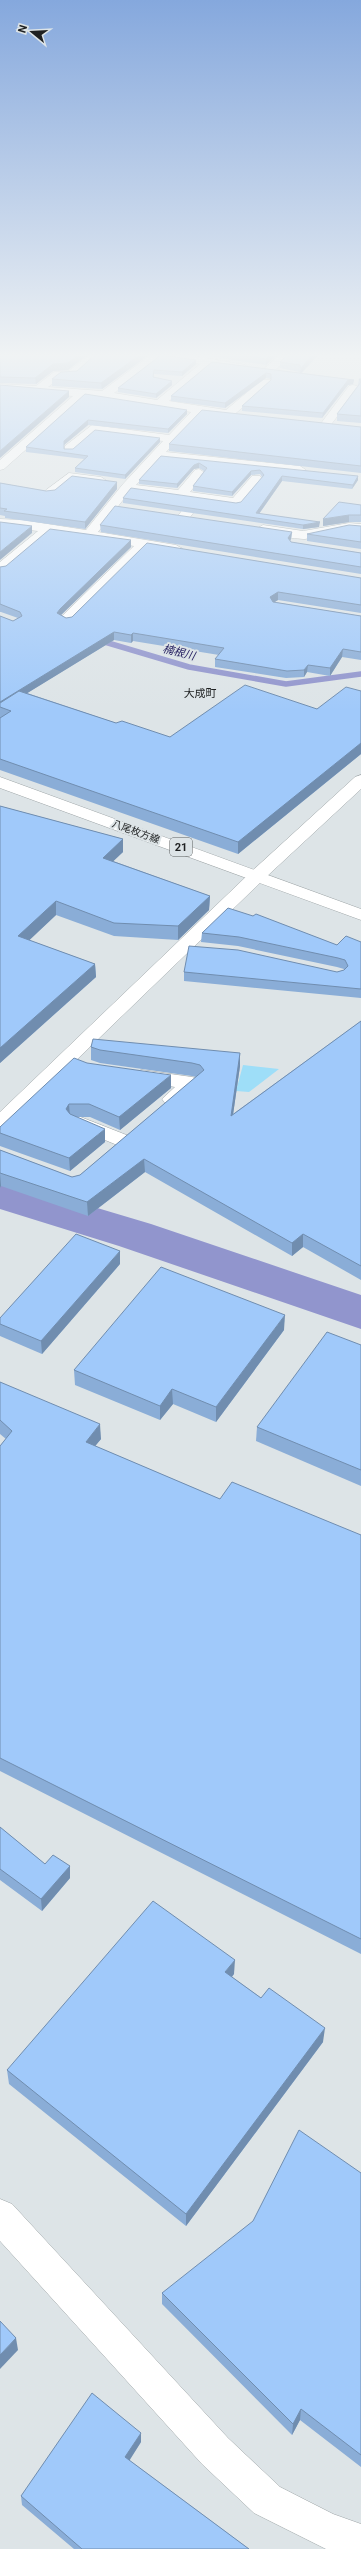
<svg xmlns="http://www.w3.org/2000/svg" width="361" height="2549" font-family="Roboto,'Noto Sans JP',sans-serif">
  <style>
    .green { fill: #9edef8 }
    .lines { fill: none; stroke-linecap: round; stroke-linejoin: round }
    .stream { stroke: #9195cd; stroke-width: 5.5 }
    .river { fill: #9195cd; fill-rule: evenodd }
    .minor-casing { stroke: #9fa6a8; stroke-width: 1 }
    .major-casing { stroke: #9fa6a8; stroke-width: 1 }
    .minor { fill: #fff; fill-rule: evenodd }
    .major { fill: #fff; fill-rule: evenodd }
    .wall { fill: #8aadd7 }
    .shaded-wall { fill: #708daf }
    .building { fill: #a0c9fa; stroke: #708daf }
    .labels { text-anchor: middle; stroke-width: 4; stroke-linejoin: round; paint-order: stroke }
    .far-street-label { font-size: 10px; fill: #1f2122; stroke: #dde4e7 }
    .far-water-label { font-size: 11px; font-style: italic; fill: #231d5f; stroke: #dde4e7 }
    .far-neighbourhood-label { font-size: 11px; fill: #1f2122; stroke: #dde4e7 }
    .shield { fill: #dde4e7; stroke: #585c5d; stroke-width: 1 }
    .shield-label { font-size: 11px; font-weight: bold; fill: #1f2122 }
  </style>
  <rect width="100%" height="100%" fill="#dde4e7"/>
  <!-- green -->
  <path class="green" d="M 243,1065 L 279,1069 L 249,1092 L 236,1091 Z"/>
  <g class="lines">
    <!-- stream -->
    <path class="stream" d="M 98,640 L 189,667 L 286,684 L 361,674"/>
    <!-- river -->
    <path class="river" d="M 0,1179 L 151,1224 L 361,1295 L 361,1329 L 119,1246 L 0,1209 Z"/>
    <defs>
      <g id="minor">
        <path d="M 90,354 L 102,354 L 76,376 L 61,377 L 48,387 L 102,391 L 152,354 L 183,354 L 245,365 L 247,367 L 241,370 L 211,365 L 169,401 L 226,410 L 262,380 L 270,380 L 270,384 L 236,413 L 235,416 L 202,413 L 166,452 L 300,466 L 306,470 L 300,474 L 160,459 L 136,485 L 178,490 L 195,470 L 199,469 L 205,473 L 190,492 L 233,498 L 252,476 L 260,476 L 262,479 L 240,505 L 202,501 L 188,520 L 183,521 L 177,517 L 190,500 L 130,491 L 98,532 L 176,545 L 183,549 L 176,553 L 147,548 L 71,623 L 66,624 L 59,620 L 61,617 L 134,546 L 51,533 L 5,572 L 0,573 L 0,562 L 38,531 L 0,527 L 0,519 L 22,520 L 86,530 L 123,484 L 163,441 L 95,433 L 73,452 L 65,452 L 65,446 L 92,425 L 169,435 L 191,412 L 85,397 L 4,469 L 0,470 L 0,460 L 73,396 L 0,390 L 0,384 L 36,386 L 54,372 L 69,371 ZM 161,357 L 200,364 L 157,400 L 114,393 Z"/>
        <path d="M 280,354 L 292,354 L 272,373 L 264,373 L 264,369 Z"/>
        <path d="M 353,385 L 357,386 L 357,390 L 330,426 L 322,426 L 322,422 L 349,386 Z"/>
        <path d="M 69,473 L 101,477 L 107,481 L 101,485 L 72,481 L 54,496 L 46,496 L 44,493 L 46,490 Z"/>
        <path d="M 349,523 L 361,524 L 361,532 C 342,530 324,536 305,539 C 297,539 260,534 256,529 L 263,525 L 303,531 Z"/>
        <path d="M 361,775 L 361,789 L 264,879 L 7,1127 L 0,1129 L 0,1112 L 252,871 L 355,777 Z"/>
        <path d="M 142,1070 L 192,1077 L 199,1079 L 202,1083 C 194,1094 179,1107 165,1103 L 162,1099 L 175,1087 L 135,1080 L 132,1076 L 135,1072 Z"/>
        <path d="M 78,1116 L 129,1136 L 132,1141 L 129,1146 L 122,1147 L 71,1126 L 68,1122 L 71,1118 Z"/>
        <path d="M 0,2199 L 12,2204 L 228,2438 L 280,2487 L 333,2514 L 361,2524 L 361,2549 L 326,2549 L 254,2513 L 202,2464 L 0,2241 Z"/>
      </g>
      <path id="major" d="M 0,777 L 361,909 L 361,920 L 0,788 Z"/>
    </defs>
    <!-- minor casing -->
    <use href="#minor" class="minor-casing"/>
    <!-- major casing -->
    <use href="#major" class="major-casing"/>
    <!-- minor -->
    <use href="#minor" class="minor"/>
    <!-- major -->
    <use href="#major" class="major"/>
  </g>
  <!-- wall -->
  <g class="wall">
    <path d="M 0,354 L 88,354 L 68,370 L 53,371 L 36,384 L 0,383 Z"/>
    <path d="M 96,354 L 150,354 L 102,389 L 52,386 L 52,379 L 77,371 Z"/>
    <path d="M 196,354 L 277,354 L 266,365 Z"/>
    <path d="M 319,354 L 302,373 L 354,380 L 353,384 L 348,385 L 322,418 L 242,411 L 242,406 L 271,380 L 271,379 L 266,378 L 225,408 L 171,401 L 171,396 L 212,362 L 300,373 L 299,372 L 280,368 L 280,362 Z"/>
    <path d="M 161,355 L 196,360 L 196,364 L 182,376 L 154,374 L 154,377 L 172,381 L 172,385 L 156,398 L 118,392 L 118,388 Z"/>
    <path d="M 359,379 L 361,379 L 361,423 L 337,421 L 337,414 L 358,385 Z"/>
    <path d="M 85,394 L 187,414 L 168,433 L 88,425 L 64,445 L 64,449 L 73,449 L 160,442 L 125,479 L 75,472 L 75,468 L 84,459 L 26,452 L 26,447 Z"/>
    <path d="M 361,427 L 361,473 L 169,451 L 169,444 Z"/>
    <path d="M 161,456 L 358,480 L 352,489 L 282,481 L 259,514 L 319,527 L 303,529 L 123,503 L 123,498 L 236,503 L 241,502 L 262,477 L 260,474 L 251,475 L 232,496 L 193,491 L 193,486 L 204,471 L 199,468 L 194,469 L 177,488 L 139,484 L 139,480 Z"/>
    <path d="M 0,483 L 46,491 L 117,489 L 85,529 L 5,518 L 5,516 L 0,515 Z"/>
    <path d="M 361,505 L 361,522 L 349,522 L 323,526 Z"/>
    <path d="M 100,525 L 292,532 L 291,539 L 290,541 L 291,542 L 361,553 L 361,574 L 101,532 Z"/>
    <path d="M 361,526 L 361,549 L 307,541 L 307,534 Z"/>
    <path d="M 131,547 L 61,615 L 66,618 L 361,578 L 361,613 L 278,600 L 274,602 L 361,616 L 361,660 L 342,657 L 330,676 L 307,672 L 304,677 L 286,678 L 215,667 L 215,659 L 219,655 L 133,641 L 131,643 L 114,640 L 27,693 L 116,723 L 170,737 L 317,709 L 361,691 L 361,754 L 238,854 L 0,770 L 0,616 L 13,621 L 18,618 L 1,612 L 0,612 L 0,567 Z"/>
    <path d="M 0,806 L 123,839 L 123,852 L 113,861 L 210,896 L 209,910 L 178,940 L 114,936 L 56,915 L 29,940 L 95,964 L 96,977 L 0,1063 Z"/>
    <path d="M 253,916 L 337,945 L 361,942 L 361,998 L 184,981 L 184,972 L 337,972 L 345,970 L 344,969 L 337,967 L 238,946 L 201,942 L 202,933 Z"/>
    <path d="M 361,1021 L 361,1280 L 303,1247 L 292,1256 L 145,1172 L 88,1216 L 1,1186 L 0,1188 L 0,1150 L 72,1177 L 80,1175 L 196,1077 L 192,1076 L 100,1063 L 91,1060 L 91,1047 L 240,1053 L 240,1066 L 233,1114 Z"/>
    <path d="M 87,1063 L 171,1088 L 120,1130 L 90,1117 L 76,1117 L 105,1142 L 70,1171 L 0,1146 L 0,1127 Z"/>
    <path d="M 120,1264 L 42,1354 L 0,1336 L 0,1318 Z"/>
    <path d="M 284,1330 L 216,1422 L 173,1404 L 160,1420 L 75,1385 L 74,1370 Z"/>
    <path d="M 361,1345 L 361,1486 L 256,1441 L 257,1427 Z"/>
    <path d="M 0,1382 L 101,1439 L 95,1446 L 220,1499 L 361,1535 L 361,1954 L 0,1771 L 0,1446 L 6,1439 L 0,1434 Z"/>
    <path d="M 0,1827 L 45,1864 L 70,1866 L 70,1878 L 42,1911 L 0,1880 Z"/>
    <path d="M 234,1974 L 232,1977 L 323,2042 L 186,2226 L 9,2084 L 7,2070 Z"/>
    <path d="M 361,2173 L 361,2467 L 300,2420 L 292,2435 L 162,2304 L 162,2293 Z"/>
    <path d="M 141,2442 L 129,2460 L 249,2549 L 74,2549 L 22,2505 L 21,2496 Z"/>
  </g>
  <!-- shaded-wall -->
  <g class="shaded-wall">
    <path d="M 80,354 L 88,354 L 68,370 L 53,371 L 36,384 L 35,378 L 53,364 Z"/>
    <path d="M 141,354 L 150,354 L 102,389 L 101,383 Z"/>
    <path d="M 271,354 L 277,354 L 266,365 L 266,359 Z"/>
    <path d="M 313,354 L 319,354 L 300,374 L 301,368 Z"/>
    <path d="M 196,360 L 196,364 L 182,376 L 182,372 Z"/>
    <path d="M 266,373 L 266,378 L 225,408 L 225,403 Z"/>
    <path d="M 348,380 L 354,380 L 353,384 L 348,385 L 322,418 L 323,413 Z"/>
    <path d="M 172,381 L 172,385 L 156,398 L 156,394 Z"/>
    <path d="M 69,391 L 69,397 L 0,458 L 0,451 Z"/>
    <path d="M 187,410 L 187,414 L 168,433 L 168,429 Z"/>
    <path d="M 88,420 L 88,425 L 64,445 L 64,453 L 64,441 Z"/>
    <path d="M 160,438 L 160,442 L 125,479 L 125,475 Z"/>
    <path d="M 199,463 L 199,468 L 194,469 L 177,488 L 177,484 L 194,465 Z"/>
    <path d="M 251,471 L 251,475 L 232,496 L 232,492 Z"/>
    <path d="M 282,476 L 282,481 L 256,518 L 256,513 Z"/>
    <path d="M 358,476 L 358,480 L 352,489 L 353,485 Z"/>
    <path d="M 117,482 L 117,489 L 85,529 L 85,522 Z"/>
    <path d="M 349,515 L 349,522 L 323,526 L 323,519 Z"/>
    <path d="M 320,522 L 319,527 L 303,529 L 303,525 Z"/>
    <path d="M 32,526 L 32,533 L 0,560 L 0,552 Z"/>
    <path d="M 292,532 L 291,539 L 288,545 L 288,538 Z"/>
    <path d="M 131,540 L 131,547 L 60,616 L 57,613 L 60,609 Z"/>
    <path d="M 278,592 L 278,600 L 270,605 L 270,597 Z"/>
    <path d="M 114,632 L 114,640 L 3,708 L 0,702 Z"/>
    <path d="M 133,633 L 133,641 L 131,643 L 131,635 Z"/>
    <path d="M 343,649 L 342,657 L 330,676 L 330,668 Z"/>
    <path d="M 308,665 L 307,672 L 304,677 L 304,670 Z"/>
    <path d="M 361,743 L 361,754 L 238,854 L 238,842 Z"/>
    <path d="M 123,839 L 123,852 L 103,871 L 103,858 Z"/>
    <path d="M 210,896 L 209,910 L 178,940 L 178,926 Z"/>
    <path d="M 56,901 L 56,915 L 19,950 L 18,936 Z"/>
    <path d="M 95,964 L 96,977 L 0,1063 L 0,1048 Z"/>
    <path d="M 240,1053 L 240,1066 L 231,1129 L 231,1116 Z"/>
    <path d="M 171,1075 L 171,1088 L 120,1130 L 119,1117 Z"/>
    <path d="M 69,1104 L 70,1117 L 66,1109 Z"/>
    <path d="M 105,1129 L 105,1142 L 70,1171 L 69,1158 Z"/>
    <path d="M 144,1159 L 145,1172 L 88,1216 L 87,1202 Z"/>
    <path d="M 0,1173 L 1,1186 L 0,1188 Z"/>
    <path d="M 303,1234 L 303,1247 L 292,1256 L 292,1243 Z"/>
    <path d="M 120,1251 L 120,1264 L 42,1354 L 41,1341 Z"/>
    <path d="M 285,1315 L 284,1330 L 216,1422 L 216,1407 Z"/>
    <path d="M 172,1389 L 173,1404 L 160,1420 L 160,1406 Z"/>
    <path d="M 100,1424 L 101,1439 L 87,1456 L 86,1442 Z"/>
    <path d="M 70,1866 L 70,1878 L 42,1911 L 41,1899 Z"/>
    <path d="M 235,1960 L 234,1974 L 224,1986 L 225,1972 Z"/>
    <path d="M 325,2028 L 323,2042 L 186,2226 L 186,2214 Z"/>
    <path d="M 16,2338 L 18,2350 L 0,2369 L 0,2355 Z"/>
    <path d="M 301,2409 L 300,2420 L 292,2435 L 293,2424 Z"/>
    <path d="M 141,2433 L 141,2442 L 126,2466 L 125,2457 Z"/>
  </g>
  <!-- building -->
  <g class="building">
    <path d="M 0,354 L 80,354 L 68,363 L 53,364 L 35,378 L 0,377 Z"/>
    <path d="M 96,354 L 141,354 L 101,383 L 52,379 L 61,372 L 77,371 Z"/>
    <path d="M 235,354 L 271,354 L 266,359 Z"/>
    <path d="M 288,354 L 313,354 L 301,368 L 300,365 L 280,362 Z"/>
    <path d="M 161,355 L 196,360 L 182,372 L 154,370 L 153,377 L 172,381 L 156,394 L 118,388 Z"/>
    <path d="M 212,362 L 354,380 L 348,380 L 323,413 L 242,406 L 271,380 L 271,374 L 266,373 L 225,403 L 171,396 Z"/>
    <path d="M 359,379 L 361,379 L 361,416 L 337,414 L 361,382 Z"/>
    <path d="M 0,385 L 69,391 L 0,451 Z"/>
    <path d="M 85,394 L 187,410 L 168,429 L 88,420 L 64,441 L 64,449 L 73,449 L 95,430 L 160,438 L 125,475 L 75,468 L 88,456 L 26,447 Z"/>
    <path d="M 202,410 L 361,427 L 361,466 L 169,444 Z"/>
    <path d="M 161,456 L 358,476 L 353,485 L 282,476 L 256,513 L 320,522 L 303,525 L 123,498 L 131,488 L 236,503 L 241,502 L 264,475 L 260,470 L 251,471 L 232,492 L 193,486 L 207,468 L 199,463 L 194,465 L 177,484 L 139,480 Z"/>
    <path d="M 72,476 L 117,482 L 85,522 L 4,511 L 7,509 L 0,508 L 0,483 L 46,491 L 55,490 Z"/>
    <path d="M 339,502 L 361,505 L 361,515 L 349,515 L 323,519 Z"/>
    <path d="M 115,506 L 292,532 L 288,538 L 291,542 L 361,553 L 361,567 L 100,525 Z"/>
    <path d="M 0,522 L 32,526 L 0,552 Z"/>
    <path d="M 349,525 L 361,526 L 361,542 L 307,534 Z"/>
    <path d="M 50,529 L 131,540 L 60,609 L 57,613 L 66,618 L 72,617 L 147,543 L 361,578 L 361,605 L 278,592 L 270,597 L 273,602 L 361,616 L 361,652 L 343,649 L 330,668 L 308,665 L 304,670 L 287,671 L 215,659 L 224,648 L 133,633 L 131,635 L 114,632 L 0,702 L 0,616 L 13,621 L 22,616 L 20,612 L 0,604 L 0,567 L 6,566 Z"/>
    <path d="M 245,685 L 317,709 L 346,687 L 361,691 L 361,743 L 238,842 L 0,759 L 0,718 L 11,711 L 0,707 L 0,703 L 19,691 L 116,723 L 122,721 L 170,737 Z"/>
    <path d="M 0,806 L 123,839 L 103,858 L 210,896 L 178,926 L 114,923 L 56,901 L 18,936 L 95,964 L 0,1048 Z"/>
    <path d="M 228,908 L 253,916 L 256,914 L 337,945 L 346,936 L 361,942 L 361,989 L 184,972 L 189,946 L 238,950 L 337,972 L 344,970 L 348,966 L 345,960 L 338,958 L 239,937 L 202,933 Z"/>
    <path d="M 361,1021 L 361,1266 L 303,1234 L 292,1243 L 144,1159 L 87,1202 L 0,1173 L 0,1150 L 72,1177 L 80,1175 L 204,1070 L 200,1065 L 192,1063 L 100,1050 L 91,1047 L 93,1039 L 240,1053 L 231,1116 Z"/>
    <path d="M 74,1058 L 87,1063 L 171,1075 L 119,1117 L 89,1104 L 69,1104 L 66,1109 L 70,1114 L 105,1129 L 69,1158 L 0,1133 L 0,1127 Z"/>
    <path d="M 76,1234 L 120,1251 L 41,1341 L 0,1324 L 0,1318 Z"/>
    <path d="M 161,1267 L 285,1315 L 216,1407 L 172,1389 L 160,1406 L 74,1370 Z"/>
    <path d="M 327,1332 L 361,1345 L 361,1470 L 257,1427 Z"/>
    <path d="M 0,1382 L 100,1424 L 86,1442 L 220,1499 L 232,1482 L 361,1535 L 361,1939 L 0,1758 L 0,1446 L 12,1431 L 0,1420 Z"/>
    <path d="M 0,1827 L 45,1864 L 53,1855 L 70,1866 L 41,1899 L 0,1869 Z"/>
    <path d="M 153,1901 L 235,1960 L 225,1972 L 261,1998 L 269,1988 L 325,2028 L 186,2214 L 7,2070 Z"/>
    <path d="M 299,2130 L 361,2173 L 361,2455 L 301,2409 L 293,2424 L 162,2293 L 253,2221 Z"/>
    <path d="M 0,2321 L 16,2338 L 0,2355 Z"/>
    <path d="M 92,2393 L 141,2433 L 125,2457 L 249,2549 L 82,2549 L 21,2496 Z"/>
  </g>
  <!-- sky -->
  <linearGradient id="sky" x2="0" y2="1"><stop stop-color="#85a8dd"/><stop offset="0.5" stop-color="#f0f3f4"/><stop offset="1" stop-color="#f0f3f4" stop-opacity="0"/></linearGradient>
  <rect width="361" height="711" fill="url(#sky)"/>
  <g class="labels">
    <!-- far-street labels -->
    <g class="far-street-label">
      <text transform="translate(136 831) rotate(20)" y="4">八尾枚方線</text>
    </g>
    <!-- far-water labels -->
    <g class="far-water-label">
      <text transform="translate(179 652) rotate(14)" y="4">楠根川</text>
    </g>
    <!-- far-neighbourhood labels -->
    <g class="far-neighbourhood-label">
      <text x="200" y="697">大成町</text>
    </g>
    <!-- shield labels -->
    <rect class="shield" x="170" y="838" width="22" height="18" rx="3"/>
    <g class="shield-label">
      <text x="181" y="851">21</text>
    </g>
  </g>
  <!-- north arrow -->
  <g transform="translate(32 32) rotate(288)" stroke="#dde4e7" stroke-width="3" paint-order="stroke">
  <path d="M0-3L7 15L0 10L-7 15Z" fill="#1f2122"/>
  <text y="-6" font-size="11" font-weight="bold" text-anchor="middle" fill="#1f2122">N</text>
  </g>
</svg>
